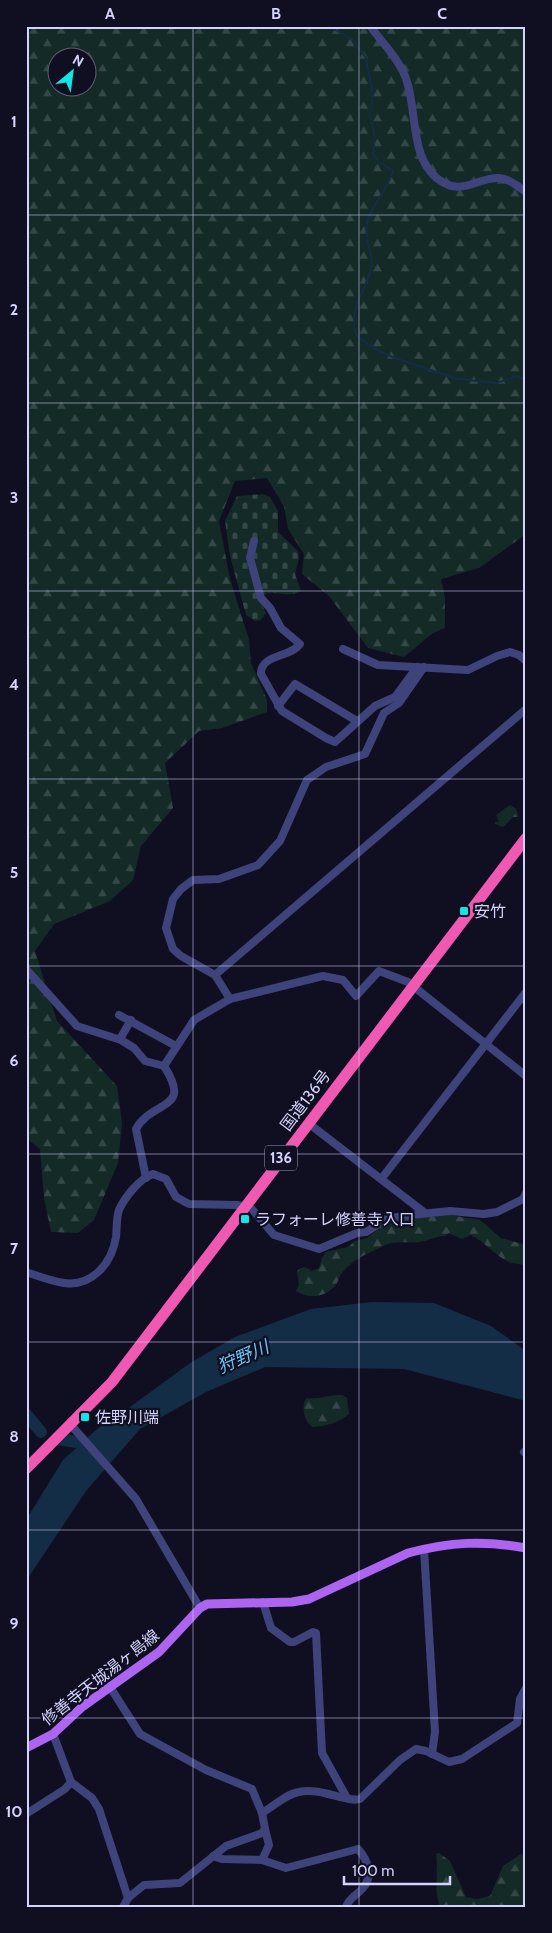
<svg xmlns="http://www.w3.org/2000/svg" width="552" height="1933" font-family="Cabin,'Noto Sans JP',sans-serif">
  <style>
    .forest { fill: url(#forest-firs); fill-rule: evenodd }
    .cemetery { fill: url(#cemetery-stones) }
    .water { fill: #142d46 }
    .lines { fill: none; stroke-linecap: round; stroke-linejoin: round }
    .stream { stroke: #142d46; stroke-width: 2 }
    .river { stroke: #142d46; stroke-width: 12 }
    .minor { stroke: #3e437b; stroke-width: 8 }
    .major { stroke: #ac64f1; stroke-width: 9 }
    .highway { stroke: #f059b2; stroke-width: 11 }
    .grid { fill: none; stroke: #d3d3fb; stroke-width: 1; stroke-opacity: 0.55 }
    .poi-dot { fill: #14e5e3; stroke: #100f21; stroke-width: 2 }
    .labels { text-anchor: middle; stroke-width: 4.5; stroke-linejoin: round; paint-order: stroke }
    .shield { fill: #100f21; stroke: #9898ba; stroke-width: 1 }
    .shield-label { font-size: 15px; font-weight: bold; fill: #d3d3fb }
    .poi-label { font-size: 16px; fill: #d3d3fb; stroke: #100f21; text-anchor: start }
    .street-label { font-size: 16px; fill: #d3d3fb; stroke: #100f21 }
    .water-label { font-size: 18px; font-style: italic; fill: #6ac2f2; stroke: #100f21 }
    .neatline { fill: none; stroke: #d3d3fb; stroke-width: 2 }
    .grid-label { font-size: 16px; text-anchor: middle; font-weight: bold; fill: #d3d3fb }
  </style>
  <defs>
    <pattern id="forest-firs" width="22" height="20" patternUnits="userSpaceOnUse" patternTransform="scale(1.25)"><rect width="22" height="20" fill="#132a27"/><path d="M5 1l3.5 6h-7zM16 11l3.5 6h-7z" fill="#344847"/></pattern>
    <pattern id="cemetery-stones" width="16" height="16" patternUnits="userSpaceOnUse" patternTransform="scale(1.25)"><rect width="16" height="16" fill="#132a27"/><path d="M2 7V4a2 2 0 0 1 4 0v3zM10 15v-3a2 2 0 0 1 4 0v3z" fill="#344847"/></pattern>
  </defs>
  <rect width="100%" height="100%" fill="#100f21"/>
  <!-- forest -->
  <g class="forest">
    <path d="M 26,26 L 526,26 L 526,534 L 479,568 L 441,579 L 445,598 L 445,628 L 433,633 L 404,657 L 368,648 L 329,596 L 302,574 L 304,554 L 288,529 L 284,506 L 267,478 L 235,481 L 219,521 L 230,579 L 249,640 L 251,663 L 267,700 L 267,712 L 222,728 L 199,731 L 165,763 L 173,808 L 141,846 L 133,880 L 110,901 L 54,924 L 35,951 L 57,1021 L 117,1086 L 122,1123 L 118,1163 L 94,1220 L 78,1233 L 51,1232 L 44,1198 L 40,1149 L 26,1138 ZM 58,58 L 88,58 L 88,88 L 58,88 Z"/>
    <path d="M 510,805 L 516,809 L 519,817 L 513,817 L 503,827 L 495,824 L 495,822 L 499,822 L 496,815 Z"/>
    <path d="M 449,1215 L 480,1220 L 501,1238 L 526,1245 L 526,1267 C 520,1262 513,1265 507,1261 C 495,1255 486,1243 471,1235 L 462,1239 L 449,1233 L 445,1236 C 435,1236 428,1241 419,1242 C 406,1243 392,1240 381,1247 C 368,1253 350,1261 342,1273 C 339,1276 339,1280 337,1283 C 328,1297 309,1300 296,1291 L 299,1285 L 297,1271 C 302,1266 306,1267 312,1271 L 319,1268 L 322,1258 L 326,1252 L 348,1247 L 355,1241 L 367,1238 L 385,1224 L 401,1220 Z"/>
    <path d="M 342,1395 L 347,1398 L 349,1414 C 341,1422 323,1427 312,1427 C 304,1420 301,1408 306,1398 C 318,1400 330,1394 342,1395 Z"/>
    <path d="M 439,1853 L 450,1861 L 466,1897 L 477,1899 L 490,1896 L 503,1866 L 521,1854 L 526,1855 L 526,1907 L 440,1907 C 433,1887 439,1873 436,1854 Z"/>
  </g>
  <!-- cemetery -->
  <path class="cemetery" d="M 262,494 L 270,497 L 278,511 L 278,532 L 298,551 L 299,557 L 295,574 L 301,591 C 285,600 271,586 259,599 L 266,613 L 261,620 L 255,621 L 246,615 L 230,556 L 225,521 L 237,496 Z"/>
  <!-- water -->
  <path class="water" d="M 372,1302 L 434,1303 L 491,1326 L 526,1351 L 526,1401 L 404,1369 L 265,1367 L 206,1392 L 140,1429 L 86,1491 L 26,1581 L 26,1520 L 63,1460 L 105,1422 L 126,1410 L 190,1363 L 235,1337 L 311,1309 Z"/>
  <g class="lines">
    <!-- stream -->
    <path class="stream" d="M 325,26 L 332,28 L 353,40 L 366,58 L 373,94 L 370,116 L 375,137 L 373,154 L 378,161 L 393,171 C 388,189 372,204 367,223 C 363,240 376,256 370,272 C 364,294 348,311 356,335 L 373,348 L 395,358 L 458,379 L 497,383 L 516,376 L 526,380"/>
    <!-- river -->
    <g class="river">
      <path d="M 26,1414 L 41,1432"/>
      <path d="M 57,1439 L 96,1445"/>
    </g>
    <!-- minor -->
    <g class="minor">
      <path d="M 370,26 C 381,41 398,58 405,76 C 419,110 407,162 444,183 C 464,194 479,177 499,178 C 510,179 517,186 526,192"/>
      <path d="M 254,541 L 250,558 L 261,598 L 270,608 L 281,628 L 300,644 C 292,657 260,654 261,674 L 282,711 L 326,738 L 335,742 L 375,706 L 395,697 L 417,667"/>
      <path d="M 343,649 L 378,665 L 468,670 L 497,656 L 510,652 L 519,655 L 526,661"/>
      <path d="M 278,706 L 295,684 L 357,721"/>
      <path d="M 26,969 L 77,1026 L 121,1040 L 134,1048 L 145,1061 L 164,1066 C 193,1111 153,1099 136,1129 L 146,1178"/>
      <path d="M 215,975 L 526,709"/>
      <path d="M 230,999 L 215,975 L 181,956 L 173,949 L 166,928 L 173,899 L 181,889 L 193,880 L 219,879 L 258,865 L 280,841 L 307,780 L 326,767 L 365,754 L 384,713 L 399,703 L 424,667"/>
      <path d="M 119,1015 L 176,1046"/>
      <path d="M 120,1039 L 131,1020"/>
      <path d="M 164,1066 L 194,1020 L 230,999 L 323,976 L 343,980 L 356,996 L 379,971 L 408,982 L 526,1076"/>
      <path d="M 308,1123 L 425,1213"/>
      <path d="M 382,1178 L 526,992"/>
      <path d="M 26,1272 C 38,1276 51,1281 64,1283 C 92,1287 112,1263 116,1237 C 117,1229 116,1219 119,1210 C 125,1197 139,1179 153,1174 L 166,1179 L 176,1197 L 189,1204 L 237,1205 L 251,1208 L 274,1235 L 319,1249 L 357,1233 L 366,1232 L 385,1220 L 402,1216 L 450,1211 L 484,1214 L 497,1212 L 523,1199 L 526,1193"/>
      <path d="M 70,1424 L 136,1499 L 200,1608"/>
      <path d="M 524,1452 L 526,1454"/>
      <path d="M 424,1549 L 435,1732 L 432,1754"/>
      <path d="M 263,1602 L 271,1628 L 290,1642 L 294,1642 L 313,1632 L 316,1633 L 322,1753 L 347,1798"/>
      <path d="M 110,1687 L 140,1734 L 206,1770 L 252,1789 L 262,1813 L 265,1829 L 262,1833 L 226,1846 L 180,1883 L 144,1885 L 128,1898 L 123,1907"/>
      <path d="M 53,1734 L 71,1782 L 92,1798 L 99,1809 L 128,1898"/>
      <path d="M 262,1813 C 274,1806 286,1794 299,1792 C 321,1787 347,1803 360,1799 L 400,1760 L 416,1749 L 426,1751 L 449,1762 L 462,1759 L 517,1723 L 520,1699 L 526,1688"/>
      <path d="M 26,1814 L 65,1789 L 71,1782"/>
      <path d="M 213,1856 L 222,1859 L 262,1860 L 269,1845 L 265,1829"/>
      <path d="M 262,1860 L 286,1868 L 358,1849 C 368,1860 374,1877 362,1889 C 356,1896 349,1898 346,1907"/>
    </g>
    <!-- major -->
    <path class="major" d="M 26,1748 L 53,1734 L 82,1707 L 159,1652 L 200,1608 L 207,1604 L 292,1602 L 309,1599 L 408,1553 C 450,1542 483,1540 526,1548"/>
    <!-- highway -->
    <path class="highway" d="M 26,1469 L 112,1382 L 526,838"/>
  </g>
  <!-- grid -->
  <path class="grid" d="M 193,26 L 193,1907M 359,26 L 359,1907M 26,215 L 526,215M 26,403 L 526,403M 26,591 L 526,591M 26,779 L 526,779M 26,966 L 526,966M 26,1154 L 526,1154M 26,1342 L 526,1342M 26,1530 L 526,1530M 26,1718 L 526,1718"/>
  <!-- markers -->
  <g class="poi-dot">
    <rect x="459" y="906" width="10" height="10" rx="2.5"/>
    <rect x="240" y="1214" width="10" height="10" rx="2.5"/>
    <rect x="80" y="1412" width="10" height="10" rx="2.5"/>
  </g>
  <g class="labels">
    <!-- shield labels -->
    <rect class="shield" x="265" y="1145.5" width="32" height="25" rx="4"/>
    <g class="shield-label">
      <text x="281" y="1163">136</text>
    </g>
    <!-- poi labels -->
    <g class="poi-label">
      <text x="474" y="917">安竹</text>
      <text x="255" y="1225">ラフォーレ修善寺入口</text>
      <text x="95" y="1423">佐野川端</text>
    </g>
    <!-- street labels -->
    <g class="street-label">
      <text transform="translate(305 1100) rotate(-53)" y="6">国道136号</text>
      <text transform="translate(100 1677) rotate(-38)" y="6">修善寺天城湯ヶ島線</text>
    </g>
    <!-- water labels -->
    <g class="water-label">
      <text transform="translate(243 1357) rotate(-24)" y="6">狩野川</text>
    </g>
  </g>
  <!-- border -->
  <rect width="552" height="1933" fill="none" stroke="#100f21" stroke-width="55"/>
  <!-- north arrow -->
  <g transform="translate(72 72) rotate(29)"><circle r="24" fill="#100f21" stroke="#5e5d78"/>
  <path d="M0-4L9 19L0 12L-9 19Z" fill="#14e5e3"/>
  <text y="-8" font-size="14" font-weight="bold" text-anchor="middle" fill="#d3d3fb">N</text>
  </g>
  <!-- scale -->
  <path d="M344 1876v8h106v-8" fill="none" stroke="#d3d3fb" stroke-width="2.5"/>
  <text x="352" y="1876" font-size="15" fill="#d3d3fb" stroke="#100f21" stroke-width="4" paint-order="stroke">100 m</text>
  <rect x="28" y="28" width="496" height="1878" class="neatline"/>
  <g class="grid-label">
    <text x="110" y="19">A</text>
    <text x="276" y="19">B</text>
    <text x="442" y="19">C</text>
    <text x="14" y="127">1</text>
    <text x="14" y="315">2</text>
    <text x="14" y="503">3</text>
    <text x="14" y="690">4</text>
    <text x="14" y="878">5</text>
    <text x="14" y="1066">6</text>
    <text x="14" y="1254">7</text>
    <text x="14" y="1442">8</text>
    <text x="14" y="1629">9</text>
    <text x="14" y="1817">10</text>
  </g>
</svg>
